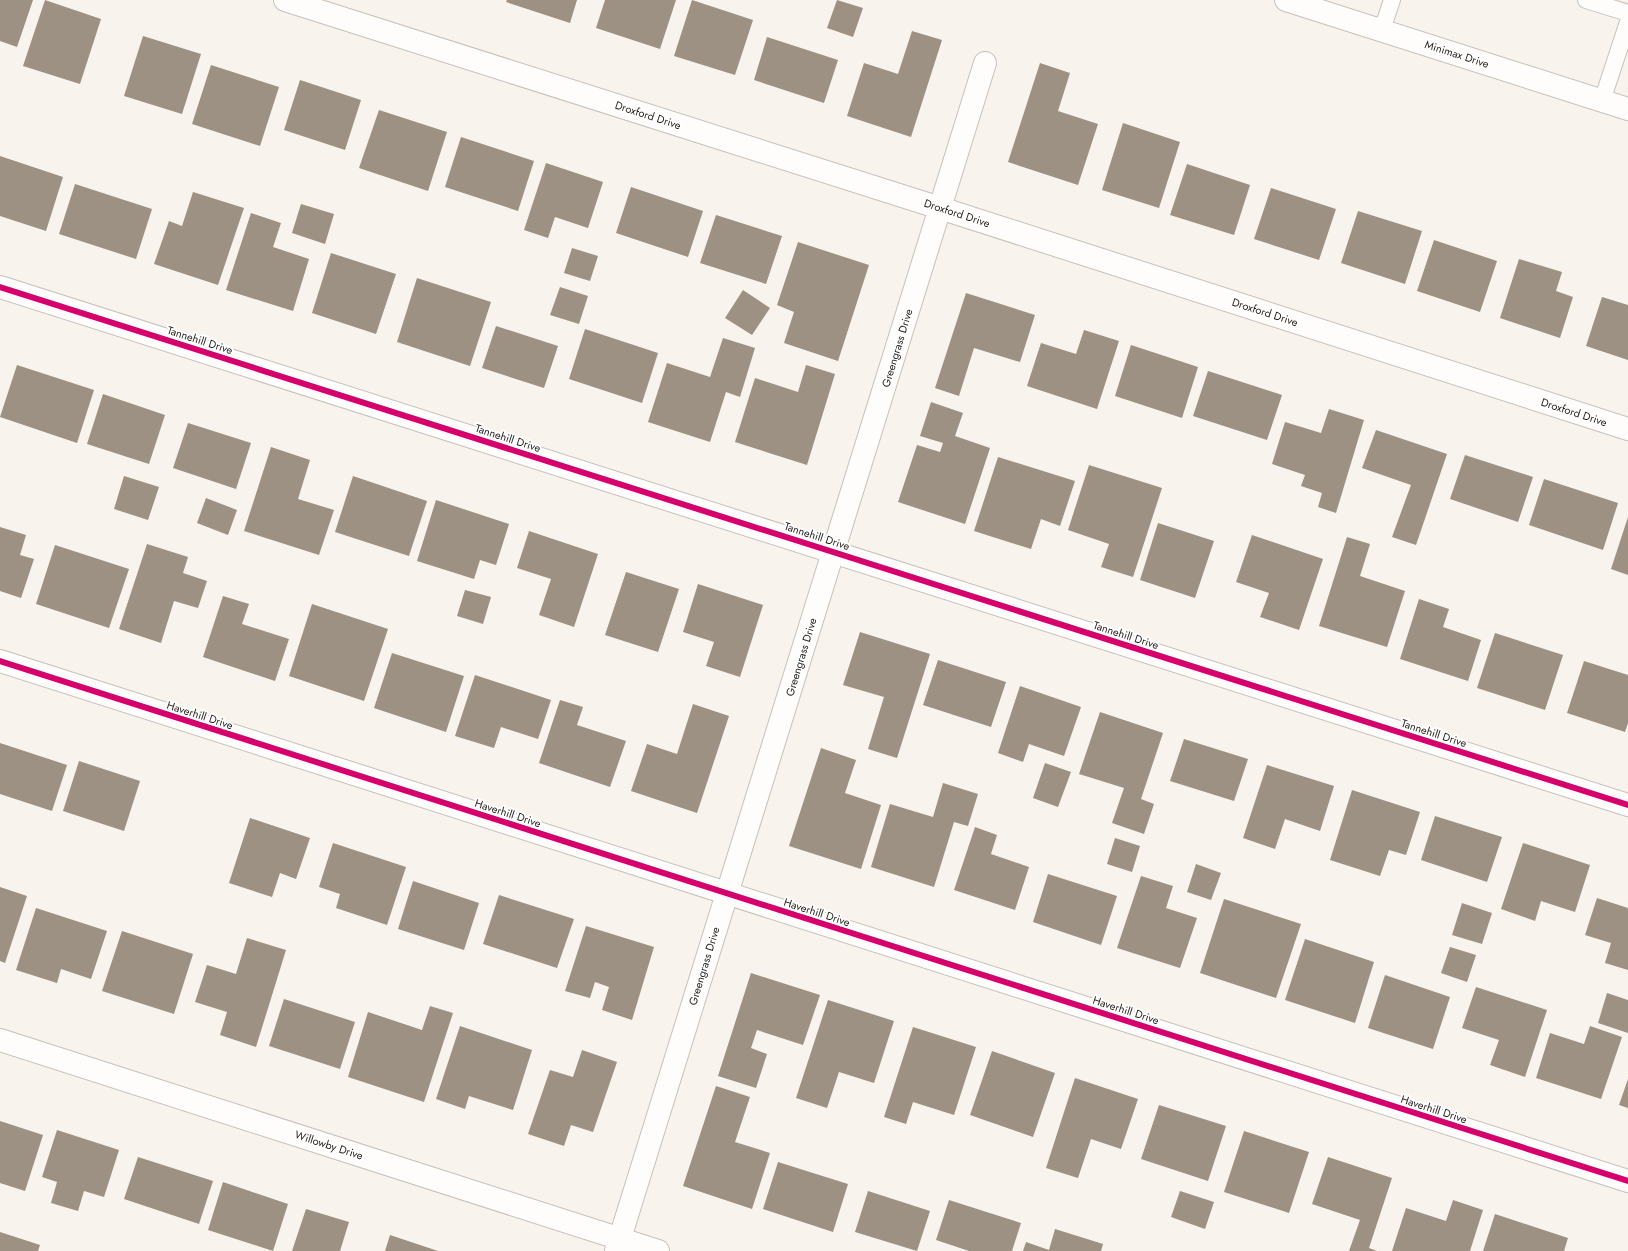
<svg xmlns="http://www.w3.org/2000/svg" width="1628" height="1251" font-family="Jost,sans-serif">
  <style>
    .building { fill: #9c9182 }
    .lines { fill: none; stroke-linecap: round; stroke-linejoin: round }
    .service-casing { stroke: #c6c0bb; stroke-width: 18 }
    .minor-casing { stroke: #c6c0bb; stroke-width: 24 }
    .service { stroke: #fefdfc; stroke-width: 16 }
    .minor { stroke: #fefdfc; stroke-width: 22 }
    .cycleway-casing { stroke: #fff; stroke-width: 8 }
    .cycleway { stroke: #d6006c; stroke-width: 6 }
    .labels { text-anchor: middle; stroke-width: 4; stroke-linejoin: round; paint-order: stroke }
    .street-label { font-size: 11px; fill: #231e18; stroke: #fff }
  </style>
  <rect width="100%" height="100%" fill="#f9f3ed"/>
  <!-- building -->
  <g class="building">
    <path d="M 0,0 L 33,0 L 17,47 L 0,41 Z"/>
    <path d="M 45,0 L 101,19 L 80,84 L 23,66 Z"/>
    <path d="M 507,0 L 577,0 L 570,23 L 506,2 Z"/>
    <path d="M 605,0 L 676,0 L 660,49 L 596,28 Z"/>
    <path d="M 692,0 L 753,20 L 735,75 L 674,56 Z"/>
    <path d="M 837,0 L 863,8 L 853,37 L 827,28 Z"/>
    <path d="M 912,31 L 942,40 L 911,137 L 847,116 L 864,63 L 898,74 Z"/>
    <path d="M 143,36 L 201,54 L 182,114 L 124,96 Z"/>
    <path d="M 767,37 L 838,60 L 824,103 L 754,80 Z"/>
    <path d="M 1040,63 L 1070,73 L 1058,111 L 1098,124 L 1078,185 L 1008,162 Z"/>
    <path d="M 211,65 L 279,87 L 260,146 L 192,124 Z"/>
    <path d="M 300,80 L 361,100 L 345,150 L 284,130 Z"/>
    <path d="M 379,110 L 447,132 L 428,191 L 359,168 Z"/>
    <path d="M 1123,123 L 1180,142 L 1159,208 L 1102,190 Z"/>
    <path d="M 461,137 L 534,161 L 518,211 L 445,187 Z"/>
    <path d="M 0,156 L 63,177 L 46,231 L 0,216 Z"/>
    <path d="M 546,163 L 603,182 L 588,228 L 555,217 L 548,238 L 524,230 Z"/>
    <path d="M 1187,164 L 1250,185 L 1234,235 L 1170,215 Z"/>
    <path d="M 75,184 L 152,209 L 136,259 L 59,234 Z"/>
    <path d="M 631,187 L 703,211 L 688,257 L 616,233 Z"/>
    <path d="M 1271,188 L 1336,209 L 1319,260 L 1254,239 Z"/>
    <path d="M 193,192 L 244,208 L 218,285 L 154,264 L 169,221 L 182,226 Z"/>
    <path d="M 301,204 L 334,214 L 325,244 L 292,233 Z"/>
    <path d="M 1358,211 L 1422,231 L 1405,284 L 1341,263 Z"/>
    <path d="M 251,213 L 281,223 L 273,247 L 309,259 L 293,311 L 226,290 Z"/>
    <path d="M 716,215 L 782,236 L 766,284 L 700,263 Z"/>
    <path d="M 1434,240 L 1497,261 L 1480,312 L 1417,291 Z"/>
    <path d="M 798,242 L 869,265 L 838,361 L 784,343 L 794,312 L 777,305 Z"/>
    <path d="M 572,248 L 598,256 L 590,281 L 564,273 Z"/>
    <path d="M 331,253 L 396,274 L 376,334 L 312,313 Z"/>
    <path d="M 1519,259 L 1562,272 L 1556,291 L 1573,297 L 1560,338 L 1500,318 Z"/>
    <path d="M 417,278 L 491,302 L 470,366 L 397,342 Z"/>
    <path d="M 560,287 L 588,296 L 579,324 L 550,315 Z"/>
    <path d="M 743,290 L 770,308 L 752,335 L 725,318 Z"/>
    <path d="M 966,293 L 1035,315 L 1020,362 L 974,348 L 959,396 L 935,388 Z"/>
    <path d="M 1602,297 L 1628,305 L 1628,360 L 1586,346 Z"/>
    <path d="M 496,326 L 558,346 L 544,388 L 482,368 Z"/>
    <path d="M 585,329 L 658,353 L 642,403 L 569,379 Z"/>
    <path d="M 1084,330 L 1119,341 L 1097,409 L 1027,386 L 1041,343 L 1076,354 Z"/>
    <path d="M 723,338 L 755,348 L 740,397 L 726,392 L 710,442 L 648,422 L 667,363 L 710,377 Z"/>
    <path d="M 1131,345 L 1198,367 L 1182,418 L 1115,396 Z"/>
    <path d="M 17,365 L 94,390 L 77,443 L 0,417 Z"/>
    <path d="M 806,365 L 835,374 L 807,465 L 735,442 L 755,378 L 798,392 Z"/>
    <path d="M 1208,371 L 1282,395 L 1267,440 L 1193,416 Z"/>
    <path d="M 103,394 L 165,415 L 149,464 L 87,444 Z"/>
    <path d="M 931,402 L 963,413 L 955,436 L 990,448 L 965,524 L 898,502 L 917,445 L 940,452 L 943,443 L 920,436 Z"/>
    <path d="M 1329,409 L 1364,420 L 1336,513 L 1318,507 L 1322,493 L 1301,486 L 1305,475 L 1272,464 L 1285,422 L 1321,433 Z"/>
    <path d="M 188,423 L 251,443 L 236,489 L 173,468 Z"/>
    <path d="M 1376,430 L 1447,454 L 1416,545 L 1392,537 L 1411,485 L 1362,468 Z"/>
    <path d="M 271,447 L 310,460 L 298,499 L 334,510 L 319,555 L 244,531 Z"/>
    <path d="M 1465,455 L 1533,477 L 1518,522 L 1450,499 Z"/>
    <path d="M 998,457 L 1075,481 L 1060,526 L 1041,519 L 1031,549 L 974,531 Z"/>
    <path d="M 1089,465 L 1162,488 L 1133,577 L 1101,567 L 1109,544 L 1068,530 Z"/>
    <path d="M 124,476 L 159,487 L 148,520 L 114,509 Z"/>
    <path d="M 353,476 L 427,501 L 409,556 L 335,532 Z"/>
    <path d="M 1544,479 L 1618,503 L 1603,550 L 1529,525 Z"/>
    <path d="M 206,498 L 237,510 L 228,535 L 197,523 Z"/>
    <path d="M 436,500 L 509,524 L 496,565 L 480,560 L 474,579 L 417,561 Z"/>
    <path d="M 1628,517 L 1628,575 L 1611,569 Z"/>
    <path d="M 1158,523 L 1214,541 L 1195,598 L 1140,580 Z"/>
    <path d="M 0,527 L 26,535 L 20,555 L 34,559 L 21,598 L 0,591 Z"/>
    <path d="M 529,531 L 598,554 L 574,627 L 539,615 L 551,579 L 517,568 Z"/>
    <path d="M 1252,535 L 1323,559 L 1299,630 L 1260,617 L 1269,593 L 1236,582 Z"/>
    <path d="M 1347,537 L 1370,544 L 1360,576 L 1405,591 L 1387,647 L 1319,626 Z"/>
    <path d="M 147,544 L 188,557 L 183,573 L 207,581 L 198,608 L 174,601 L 161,643 L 119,629 Z"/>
    <path d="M 55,545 L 129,569 L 109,628 L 36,604 Z"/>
    <path d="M 626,572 L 679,589 L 658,652 L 605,635 Z"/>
    <path d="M 698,584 L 763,605 L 740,677 L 706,666 L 714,642 L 683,632 Z"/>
    <path d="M 465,590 L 491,597 L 483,624 L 457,616 Z"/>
    <path d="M 223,596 L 249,604 L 242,624 L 289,639 L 275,681 L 203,657 Z"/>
    <path d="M 1419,599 L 1449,609 L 1443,627 L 1481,640 L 1468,681 L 1400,659 Z"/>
    <path d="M 312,604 L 388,629 L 364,701 L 289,676 Z"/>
    <path d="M 860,632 L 930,654 L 897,758 L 868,749 L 884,697 L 843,685 Z"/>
    <path d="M 1495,633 L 1563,655 L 1545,710 L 1477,688 Z"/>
    <path d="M 392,653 L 464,676 L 446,732 L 374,708 Z"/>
    <path d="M 938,660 L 1006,682 L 991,727 L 923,705 Z"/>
    <path d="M 1584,661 L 1628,675 L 1628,723 L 1625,732 L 1567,713 Z"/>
    <path d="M 475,675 L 551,700 L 538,739 L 501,727 L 494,748 L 455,736 Z"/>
    <path d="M 1020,686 L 1081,707 L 1064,756 L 1029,744 L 1023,762 L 998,753 Z"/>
    <path d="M 560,700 L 583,707 L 577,725 L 626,741 L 610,787 L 539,763 Z"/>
    <path d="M 693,704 L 729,716 L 697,813 L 631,791 L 647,744 L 677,754 Z"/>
    <path d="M 1100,712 L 1163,733 L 1141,799 L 1154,804 L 1144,834 L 1112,823 L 1124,788 L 1079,774 Z"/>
    <path d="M 1184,739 L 1248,759 L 1234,801 L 1170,781 Z"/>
    <path d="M 0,743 L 67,765 L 52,811 L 0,794 Z"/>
    <path d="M 821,748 L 856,760 L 845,793 L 881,805 L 861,869 L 789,846 Z"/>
    <path d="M 79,761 L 140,781 L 124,831 L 63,811 Z"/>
    <path d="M 1045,763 L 1071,772 L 1058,807 L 1033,798 Z"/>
    <path d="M 1267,765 L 1334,786 L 1320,831 L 1285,819 L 1275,849 L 1243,838 Z"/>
    <path d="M 943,783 L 978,794 L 968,826 L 954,822 L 934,887 L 871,867 L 890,804 L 933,817 Z"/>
    <path d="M 1352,790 L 1420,812 L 1406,855 L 1389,850 L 1380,876 L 1330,860 Z"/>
    <path d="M 1435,816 L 1502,837 L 1487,882 L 1421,860 Z"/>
    <path d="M 250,818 L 310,838 L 296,879 L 280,873 L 272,897 L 229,883 Z"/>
    <path d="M 975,827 L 997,835 L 991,854 L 1029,867 L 1015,910 L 954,890 Z"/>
    <path d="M 1115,838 L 1140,846 L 1132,872 L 1107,864 Z"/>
    <path d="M 333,843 L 406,867 L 387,925 L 336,908 L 340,894 L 319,887 Z"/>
    <path d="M 1523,843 L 1590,865 L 1575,912 L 1541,901 L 1535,921 L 1501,909 Z"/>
    <path d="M 1196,864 L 1221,873 L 1211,900 L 1187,892 Z"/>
    <path d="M 1048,874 L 1117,896 L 1101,945 L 1033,922 Z"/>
    <path d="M 1141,876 L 1173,886 L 1166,908 L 1197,918 L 1180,968 L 1117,948 Z"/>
    <path d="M 413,881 L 479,903 L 464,950 L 398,929 Z"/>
    <path d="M 0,887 L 27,896 L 5,963 L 0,961 Z"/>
    <path d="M 499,895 L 574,919 L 557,968 L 483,944 Z"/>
    <path d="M 1597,898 L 1628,908 L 1628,970 L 1605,963 L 1611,943 L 1585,935 Z"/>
    <path d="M 1224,899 L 1301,924 L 1276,998 L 1200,973 Z"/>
    <path d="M 1462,903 L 1492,913 L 1482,944 L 1452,935 Z"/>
    <path d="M 36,908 L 107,931 L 91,979 L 61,969 L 57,983 L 16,970 Z"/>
    <path d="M 586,926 L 654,947 L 632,1020 L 602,1010 L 609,987 L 595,982 L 590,998 L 565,991 Z"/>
    <path d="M 122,931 L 193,954 L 174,1014 L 102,991 Z"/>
    <path d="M 247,938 L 286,950 L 256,1047 L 220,1035 L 227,1012 L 195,1002 L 207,965 L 236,974 Z"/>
    <path d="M 1305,939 L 1374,962 L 1355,1023 L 1285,1000 Z"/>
    <path d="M 1450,947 L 1476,955 L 1467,982 L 1441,973 Z"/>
    <path d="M 751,973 L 820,995 L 803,1045 L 757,1030 L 751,1048 L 767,1054 L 756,1088 L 718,1076 Z"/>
    <path d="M 1385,975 L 1450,997 L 1433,1049 L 1368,1028 Z"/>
    <path d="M 1476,987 L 1547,1010 L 1525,1077 L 1490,1065 L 1499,1040 L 1462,1028 Z"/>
    <path d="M 1607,993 L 1628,1000 L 1628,1033 L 1598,1023 Z"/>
    <path d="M 284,999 L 355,1022 L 340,1069 L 269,1046 Z"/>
    <path d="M 828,1000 L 894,1021 L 874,1083 L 839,1072 L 827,1108 L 796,1098 Z"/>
    <path d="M 430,1006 L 453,1013 L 424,1102 L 348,1077 L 368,1012 L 422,1030 Z"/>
    <path d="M 460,1026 L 532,1050 L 513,1110 L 469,1096 L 465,1109 L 436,1099 Z"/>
    <path d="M 1590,1026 L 1622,1037 L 1601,1099 L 1536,1078 L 1550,1033 L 1584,1044 Z"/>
    <path d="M 913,1027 L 976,1047 L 954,1115 L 913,1102 L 906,1124 L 884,1117 Z"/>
    <path d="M 582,1050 L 617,1062 L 593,1132 L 571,1125 L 564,1146 L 528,1134 L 550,1070 L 573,1077 Z"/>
    <path d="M 992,1051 L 1055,1073 L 1033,1137 L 970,1115 Z"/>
    <path d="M 1075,1078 L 1138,1099 L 1121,1149 L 1091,1139 L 1078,1178 L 1046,1168 Z"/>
    <path d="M 1628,1079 L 1628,1108 L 1619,1105 Z"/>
    <path d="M 716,1086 L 750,1097 L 735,1142 L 770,1153 L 752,1209 L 683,1186 Z"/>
    <path d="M 1159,1105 L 1226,1126 L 1208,1181 L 1141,1159 Z"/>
    <path d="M 0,1121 L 43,1135 L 25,1191 L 0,1183 Z"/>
    <path d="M 57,1130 L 119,1150 L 104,1197 L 84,1191 L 78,1211 L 51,1203 L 57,1182 L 42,1177 Z"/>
    <path d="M 1244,1131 L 1309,1152 L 1289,1213 L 1224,1192 Z"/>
    <path d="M 138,1157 L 213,1181 L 199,1224 L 124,1199 Z"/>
    <path d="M 1328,1157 L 1392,1178 L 1369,1248 L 1377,1251 L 1349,1251 L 1360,1220 L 1312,1204 Z"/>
    <path d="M 778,1162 L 848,1184 L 833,1232 L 763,1209 Z"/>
    <path d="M 223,1182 L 288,1204 L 273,1251 L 208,1230 Z"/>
    <path d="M 868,1191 L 930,1211 L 917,1251 L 855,1232 Z"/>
    <path d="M 1180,1191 L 1214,1202 L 1205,1229 L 1171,1217 Z"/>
    <path d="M 949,1200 L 1021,1223 L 1012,1251 L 969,1251 L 936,1240 Z"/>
    <path d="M 1453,1200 L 1483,1210 L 1470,1251 L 1392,1251 L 1406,1208 L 1446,1221 Z"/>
    <path d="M 306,1209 L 349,1222 L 340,1251 L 292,1251 Z"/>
    <path d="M 1495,1214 L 1568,1238 L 1564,1251 L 1483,1251 Z"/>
    <path d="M 1055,1229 L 1103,1244 L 1101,1251 L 1023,1251 L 1026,1242 L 1049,1250 Z"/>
    <path d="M 0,1232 L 40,1245 L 38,1251 L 0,1251 Z"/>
    <path d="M 390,1235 L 438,1251 L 385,1251 Z"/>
  </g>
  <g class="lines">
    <defs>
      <g id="service">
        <path d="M 1586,0 L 1628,13"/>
        <path d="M 1382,30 L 1392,0"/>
        <path d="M 1602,101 L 1628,22"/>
      </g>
      <g id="minor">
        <path d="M 285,0 L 940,208 L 1628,429"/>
        <path d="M 1286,0 L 1628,109"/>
        <path d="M 0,287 L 1628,805"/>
        <path d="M 0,661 L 1628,1181"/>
        <path d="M 0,1040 L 658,1251"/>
        <path d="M 616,1251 L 985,63"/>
      </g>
    </defs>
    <!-- service casing -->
    <use href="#service" class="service-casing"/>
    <!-- minor casing -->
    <use href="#minor" class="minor-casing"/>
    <!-- service -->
    <use href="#service" class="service"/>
    <!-- minor -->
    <use href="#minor" class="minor"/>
    <defs>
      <g id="cycleway">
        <path d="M 0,287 L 1628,805"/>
        <path d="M 0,661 L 1628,1181"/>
      </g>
    </defs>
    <!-- cycleway casing -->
    <use href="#cycleway" class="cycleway-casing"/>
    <!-- cycleway -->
    <use href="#cycleway" class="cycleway"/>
  </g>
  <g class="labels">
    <!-- street labels -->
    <g class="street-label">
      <text transform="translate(1457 54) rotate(18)" y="4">Minimax Drive</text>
      <text transform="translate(648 115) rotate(18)" y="4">Droxford Drive</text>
      <text transform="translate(957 213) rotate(18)" y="4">Droxford Drive</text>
      <text transform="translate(1265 312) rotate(18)" y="4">Droxford Drive</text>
      <text transform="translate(200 340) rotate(18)" y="4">Tannehill Drive</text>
      <text transform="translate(897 348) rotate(-73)" y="4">Greengrass Drive</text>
      <text transform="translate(1574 412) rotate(18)" y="4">Droxford Drive</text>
      <text transform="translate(508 438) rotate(18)" y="4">Tannehill Drive</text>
      <text transform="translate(817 536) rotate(18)" y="4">Tannehill Drive</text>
      <text transform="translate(1126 635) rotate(18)" y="4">Tannehill Drive</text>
      <text transform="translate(801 657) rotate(-73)" y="4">Greengrass Drive</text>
      <text transform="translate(200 715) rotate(18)" y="4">Haverhill Drive</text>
      <text transform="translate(1434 733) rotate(18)" y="4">Tannehill Drive</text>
      <text transform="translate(508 813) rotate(18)" y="4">Haverhill Drive</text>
      <text transform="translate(817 912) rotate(18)" y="4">Haverhill Drive</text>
      <text transform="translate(704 966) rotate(-73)" y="4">Greengrass Drive</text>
      <text transform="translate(1126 1010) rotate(18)" y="4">Haverhill Drive</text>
      <text transform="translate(1434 1109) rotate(18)" y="4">Haverhill Drive</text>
      <text transform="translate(329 1145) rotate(18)" y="4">Willowby Drive</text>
    </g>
  </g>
</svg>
